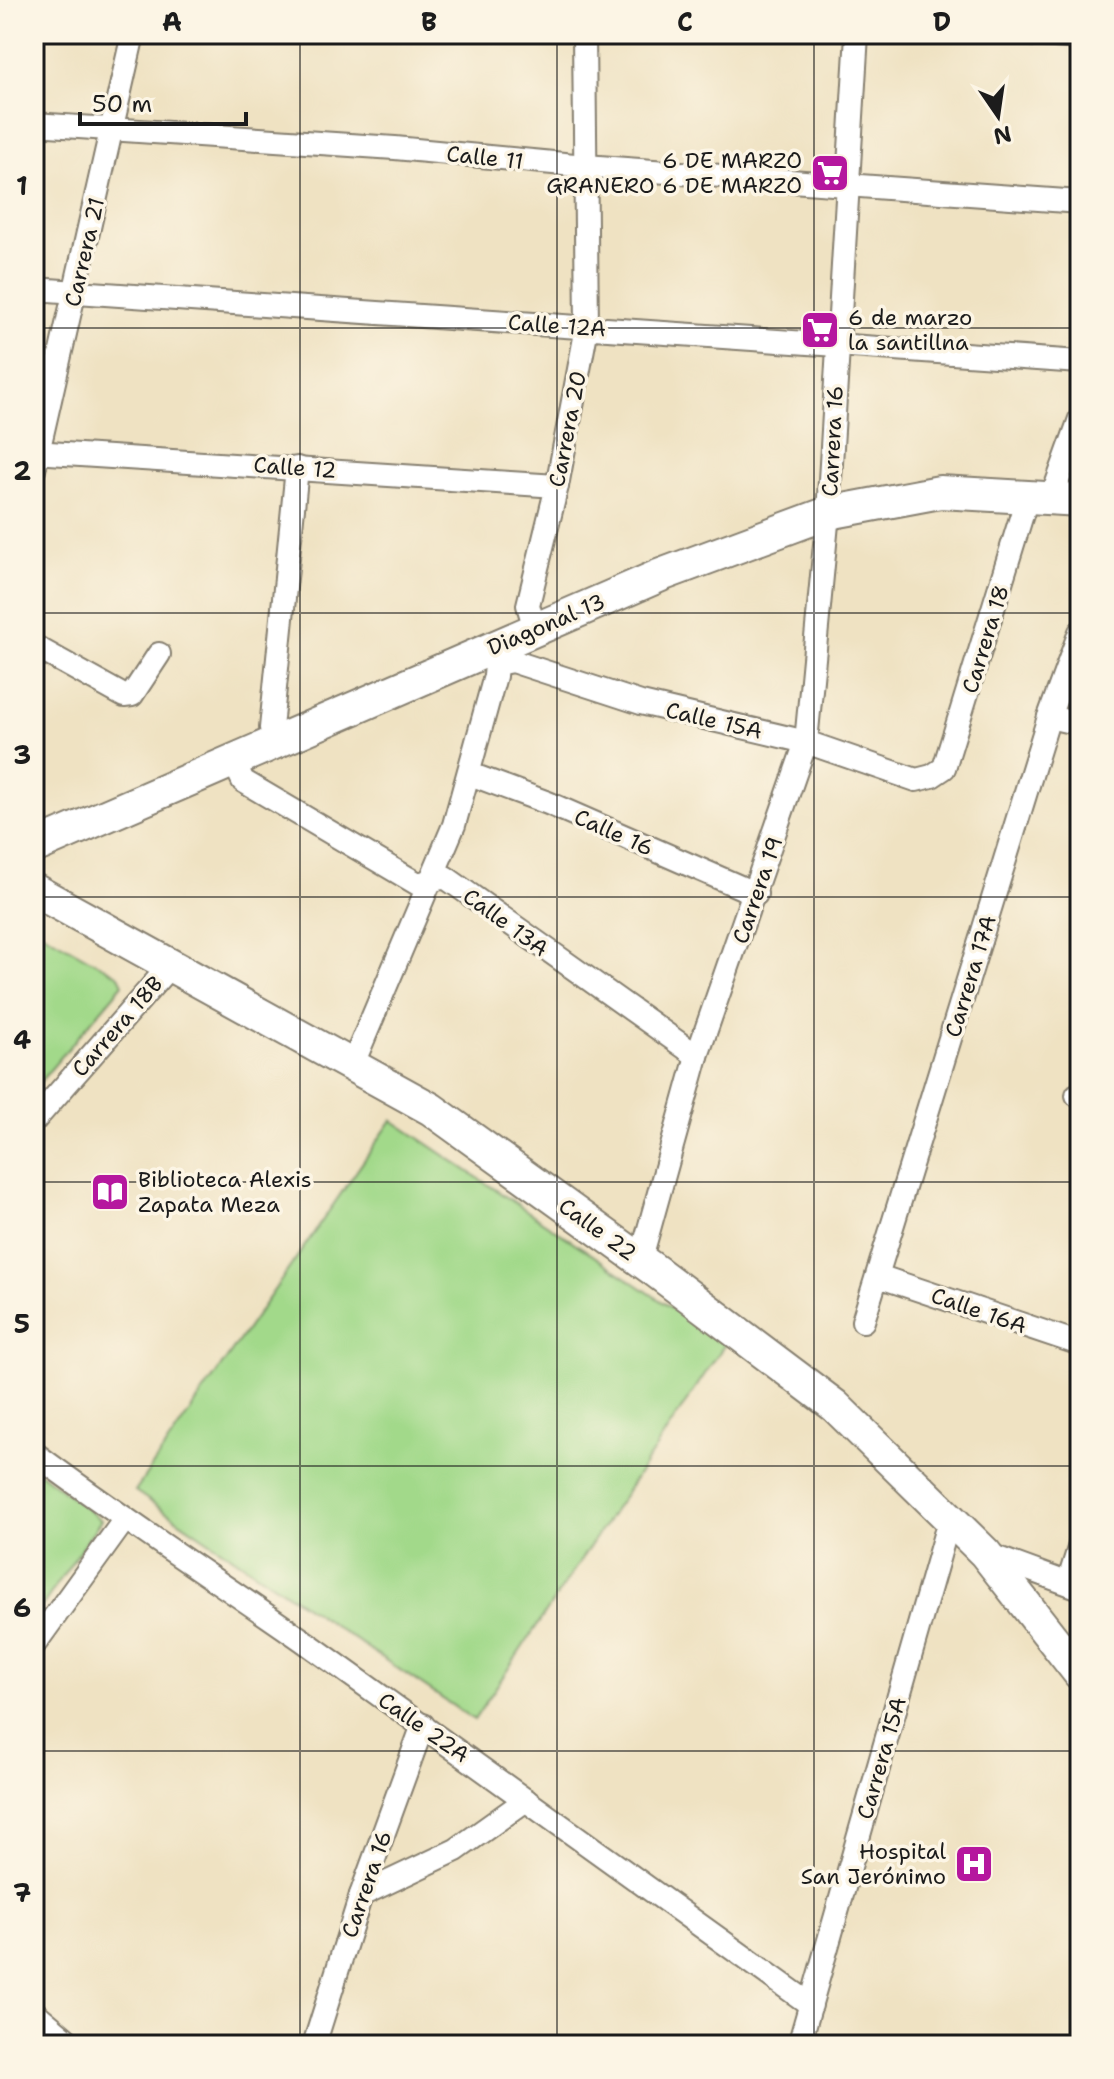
<svg xmlns="http://www.w3.org/2000/svg" width="1114" height="2079" font-family="'Shantell Sans',sans-serif">
  <style>
    .green { fill: #a2d98a; stroke: #5f7a53; stroke-width: 2 }
    .lines { fill: none; stroke-linecap: round; stroke-linejoin: round }
    .street-casing { stroke: #867f6f; stroke-width: 26 }
    .secondary-casing { stroke: #867f6f; stroke-width: 36 }
    .street { stroke: #fff; stroke-width: 22 }
    .secondary { stroke: #fff; stroke-width: 32 }
    .grid { fill: none; stroke: #1c1c1c; stroke-width: 2; stroke-opacity: 0.55 }
    .labels { text-anchor: middle; stroke-width: 7; stroke-linejoin: round; paint-order: stroke }
    .street-label { font-size: 22px; fill: #1c1c1c; stroke: #fcf5e5 }
    .poi-label { font-size: 22px; fill: #1c1c1c; stroke: #fcf5e5; text-anchor: end }
    .neatline { fill: none; stroke: #1c1c1c; stroke-width: 3 }
    .grid-label { font-size: 26px; text-anchor: middle; font-weight: bold; fill: #1c1c1c }
  </style>
  <rect width="100%" height="100%" fill="#fcf5e5"/>
  <filter id="ink" filterUnits="userSpaceOnUse"><feTurbulence type="fractalNoise" baseFrequency=".0125" numOctaves="2"/><feDisplacementMap in="SourceGraphic" scale="16" xChannelSelector="R" yChannelSelector="G"/><feConvolveMatrix kernelMatrix="1 2 1 2 8 2 1 2 1" color-interpolation-filters="sRGB"/></filter>
  <filter id="wash" filterUnits="userSpaceOnUse"><feTurbulence type="fractalNoise" baseFrequency=".006" numOctaves="4" result="noise"/><feDisplacementMap in="SourceGraphic" scale="32" xChannelSelector="R" yChannelSelector="G"/><feGaussianBlur stdDeviation="1.8" result="paint"/><feColorMatrix in="noise" values="0 0 0 0 0 0 0 0 0 0 0 0 0 0 0 0 0 1.4 0 .05"/><feComposite in="paint" operator="in"/></filter>
  <g filter="url(#wash)">
    <rect width="100%" height="100%" fill="#efe2c2"/>
    <!-- green -->
    <g class="green">
      <path d="M 34,928 L 119,976 L 123,984 L 34,1089 Z"/>
      <path d="M 392,1120 L 725,1344 L 474,1720 L 135,1491 Z"/>
      <path d="M 34,1468 L 101,1520 L 34,1618 Z"/>
    </g>
  </g>
  <g filter="url(#ink)">
    <g class="lines">
      <defs>
        <g id="street">
          <path d="M 1029,34 L 1080,38"/>
          <path d="M 34,124 L 395,148 L 585,166 L 1080,202"/>
          <path d="M 34,289 L 1080,362"/>
          <path d="M 34,452 L 557,486"/>
          <path d="M 34,470 L 133,34"/>
          <path d="M 1052,497 L 1080,419"/>
          <path d="M 535,629 L 528,605 L 557,486 L 587,327 L 584,34"/>
          <path d="M 34,646 L 124,696 L 132,695 L 159,654"/>
          <path d="M 496,664 L 512,661 L 641,703 L 806,742 L 916,780 L 932,776 L 944,768 L 1028,495"/>
          <path d="M 1049,717 L 1080,724"/>
          <path d="M 276,741 L 271,728 L 297,468"/>
          <path d="M 233,760 L 243,781 L 418,884 L 445,877 L 697,1056"/>
          <path d="M 470,774 L 548,803 L 756,894"/>
          <path d="M 352,1066 L 454,825 L 495,676 L 496,664 L 491,651"/>
          <path d="M 1077,1095 L 1080,1096"/>
          <path d="M 34,1121 L 161,976 L 167,965"/>
          <path d="M 637,1258 L 644,1247 L 697,1056 L 806,742 L 828,513 L 857,34"/>
          <path d="M 878,1276 L 1080,1344"/>
          <path d="M 863,1321 L 1049,717 L 1080,632"/>
          <path d="M 34,1453 C 123,1520 217,1580 308,1644 C 476,1763 643,1884 811,2005"/>
          <path d="M 987,1554 L 1080,1588"/>
          <path d="M 1068,1583 L 1080,1545"/>
          <path d="M 34,1645 L 125,1519"/>
          <path d="M 361,1895 L 456,1850 L 526,1800"/>
          <path d="M 34,2012 L 73,2045"/>
          <path d="M 314,2045 L 361,1895 L 423,1725"/>
          <path d="M 799,2045 L 950,1517"/>
        </g>
        <g id="secondary">
          <path d="M 34,847 L 661,575 L 828,513 L 940,492 L 1080,500"/>
          <path d="M 34,890 L 431,1109 L 657,1272 L 835,1406 L 985,1553 L 1080,1674"/>
        </g>
      </defs>
      <!-- street casing -->
      <use href="#street" class="street-casing"/>
      <!-- secondary casing -->
      <use href="#secondary" class="secondary-casing"/>
      <!-- street -->
      <use href="#street" class="street"/>
      <!-- secondary -->
      <use href="#secondary" class="secondary"/>
    </g>
  </g>
  <!-- grid -->
  <path class="grid" d="M 300,34 L 300,2045M 557,34 L 557,2045M 814,34 L 814,2045M 34,328 L 1080,328M 34,613 L 1080,613M 34,897 L 1080,897M 34,1182 L 1080,1182M 34,1466 L 1080,1466M 34,1751 L 1080,1751"/>
  <!-- icons -->
  <defs>
    <symbol id="supermarket-square" viewBox="-11 -11 22 22"><rect x="-9" y="-9" width="18" height="18" rx="4" fill="#b5179e" stroke="#fcf5e5"/><path d="M-6-5.5h2.5l.6 2H6L4.5 2H-2.5L-4.4-4H-6ZM-1.5 3.2a1.3 1.3 0 1 0 .1 0ZM3 3.2a1.3 1.3 0 1 0 .1 0Z" fill="#fff"/></symbol>
    <symbol id="library-square" viewBox="-11 -11 22 22"><rect x="-9" y="-9" width="18" height="18" rx="4" fill="#b5179e" stroke="#fcf5e5"/><path d="M-6-4Q-3-5.5-.7-3.5V5Q-3 3-6 4ZM6-4Q3-5.5 .7-3.5V5Q3 3 6 4Z" fill="#fff"/></symbol>
    <symbol id="hospital-square" viewBox="-11 -11 22 22"><rect x="-9" y="-9" width="18" height="18" rx="4" fill="#b5179e" stroke="#fcf5e5"/><path d="M-5-5h3v3.5h4V-5h3V5h-3V1.5h-4V5h-3Z" fill="#fff"/></symbol>
  </defs>
  <g fill-rule="evenodd">
    <use href="#supermarket-square" x="808" y="151" width="44" height="44"/>
    <use href="#supermarket-square" x="798" y="308" width="44" height="44"/>
    <use href="#library-square" x="88" y="1170" width="44" height="44"/>
    <use href="#hospital-square" x="952" y="1842" width="44" height="44"/>
  </g>
  <g class="labels">
    <!-- street labels -->
    <g class="street-label">
      <text transform="translate(485 157) rotate(6)" y="8">Calle 11</text>
      <text transform="translate(84 252) rotate(-77)" y="8">Carrera 21</text>
      <text transform="translate(557 325) rotate(4)" y="8">Calle 12A</text>
      <text transform="translate(567 429) rotate(-79)" y="8">Carrera 20</text>
      <text transform="translate(832 441) rotate(-87)" y="8">Carrera 16</text>
      <text transform="translate(295 467) rotate(4)" y="8">Calle 12</text>
      <text transform="translate(546 624) rotate(-23)" y="8">Diagonal 13</text>
      <text transform="translate(985 639) rotate(-73)" y="8">Carrera 18</text>
      <text transform="translate(714 720) rotate(13)" y="8">Calle 15A</text>
      <text transform="translate(614 832) rotate(24)" y="8">Calle 16</text>
      <text transform="translate(757 890) rotate(-71)" y="8">Carrera 19</text>
      <text transform="translate(506 922) rotate(36)" y="8">Calle 13A</text>
      <text transform="translate(970 976) rotate(-73)" y="8">Carrera 17A</text>
      <text transform="translate(117 1026) rotate(-49)" y="8">Carrera 18B</text>
      <text transform="translate(598 1229) rotate(36)" y="8">Calle 22</text>
      <text transform="translate(979 1310) rotate(19)" y="8">Calle 16A</text>
      <text transform="translate(424 1727) rotate(35)" y="8">Calle 22A</text>
      <text transform="translate(881 1758) rotate(-74)" y="8">Carrera 15A</text>
      <text transform="translate(366 1884) rotate(-71)" y="8">Carrera 16</text>
    </g>
    <!-- poi labels -->
    <g class="poi-label">
      <text x="802" y="168">6 DE MARZO<tspan x="802" dy="25">GRANERO 6 DE MARZO</tspan></text>
      <text x="848" y="325" text-anchor="start">6 de marzo<tspan x="848" dy="25">la santillna</tspan></text>
      <text x="138" y="1187" text-anchor="start">Biblioteca Alexis<tspan x="138" dy="25">Zapata Meza</tspan></text>
      <text x="946" y="1859">Hospital<tspan x="946" dy="25">San Jerónimo</tspan></text>
    </g>
  </g>
  <!-- margin -->
  <rect width="1114" height="2079" fill="none" stroke="#fcf5e5" stroke-width="88"/>
  <!-- north arrow -->
  <g transform="translate(998 116) rotate(167)" stroke="#fcf5e5" stroke-width="6" paint-order="stroke">
  <path d="M0-6L14 30L0 20L-14 30Z" fill="#1c1c1c"/>
  <text y="-12" font-size="22" font-weight="bold" text-anchor="middle" fill="#1c1c1c">N</text>
  </g>
  <!-- scale -->
  <path d="M80 112v12h166v-12" fill="none" stroke="#1c1c1c" stroke-width="4"/>
  <text x="92" y="112" font-size="24" fill="#1c1c1c" stroke="#fcf5e5" stroke-width="6" paint-order="stroke">50 m</text>
  <rect x="44" y="44" width="1026" height="1991" class="neatline"/>
  <g class="grid-label">
    <text x="172" y="31">A</text>
    <text x="429" y="31">B</text>
    <text x="685" y="31">C</text>
    <text x="942" y="31">D</text>
    <text x="22" y="195">1</text>
    <text x="22" y="480">2</text>
    <text x="22" y="764">3</text>
    <text x="22" y="1049">4</text>
    <text x="22" y="1333">5</text>
    <text x="22" y="1617">6</text>
    <text x="22" y="1902">7</text>
  </g>
</svg>
